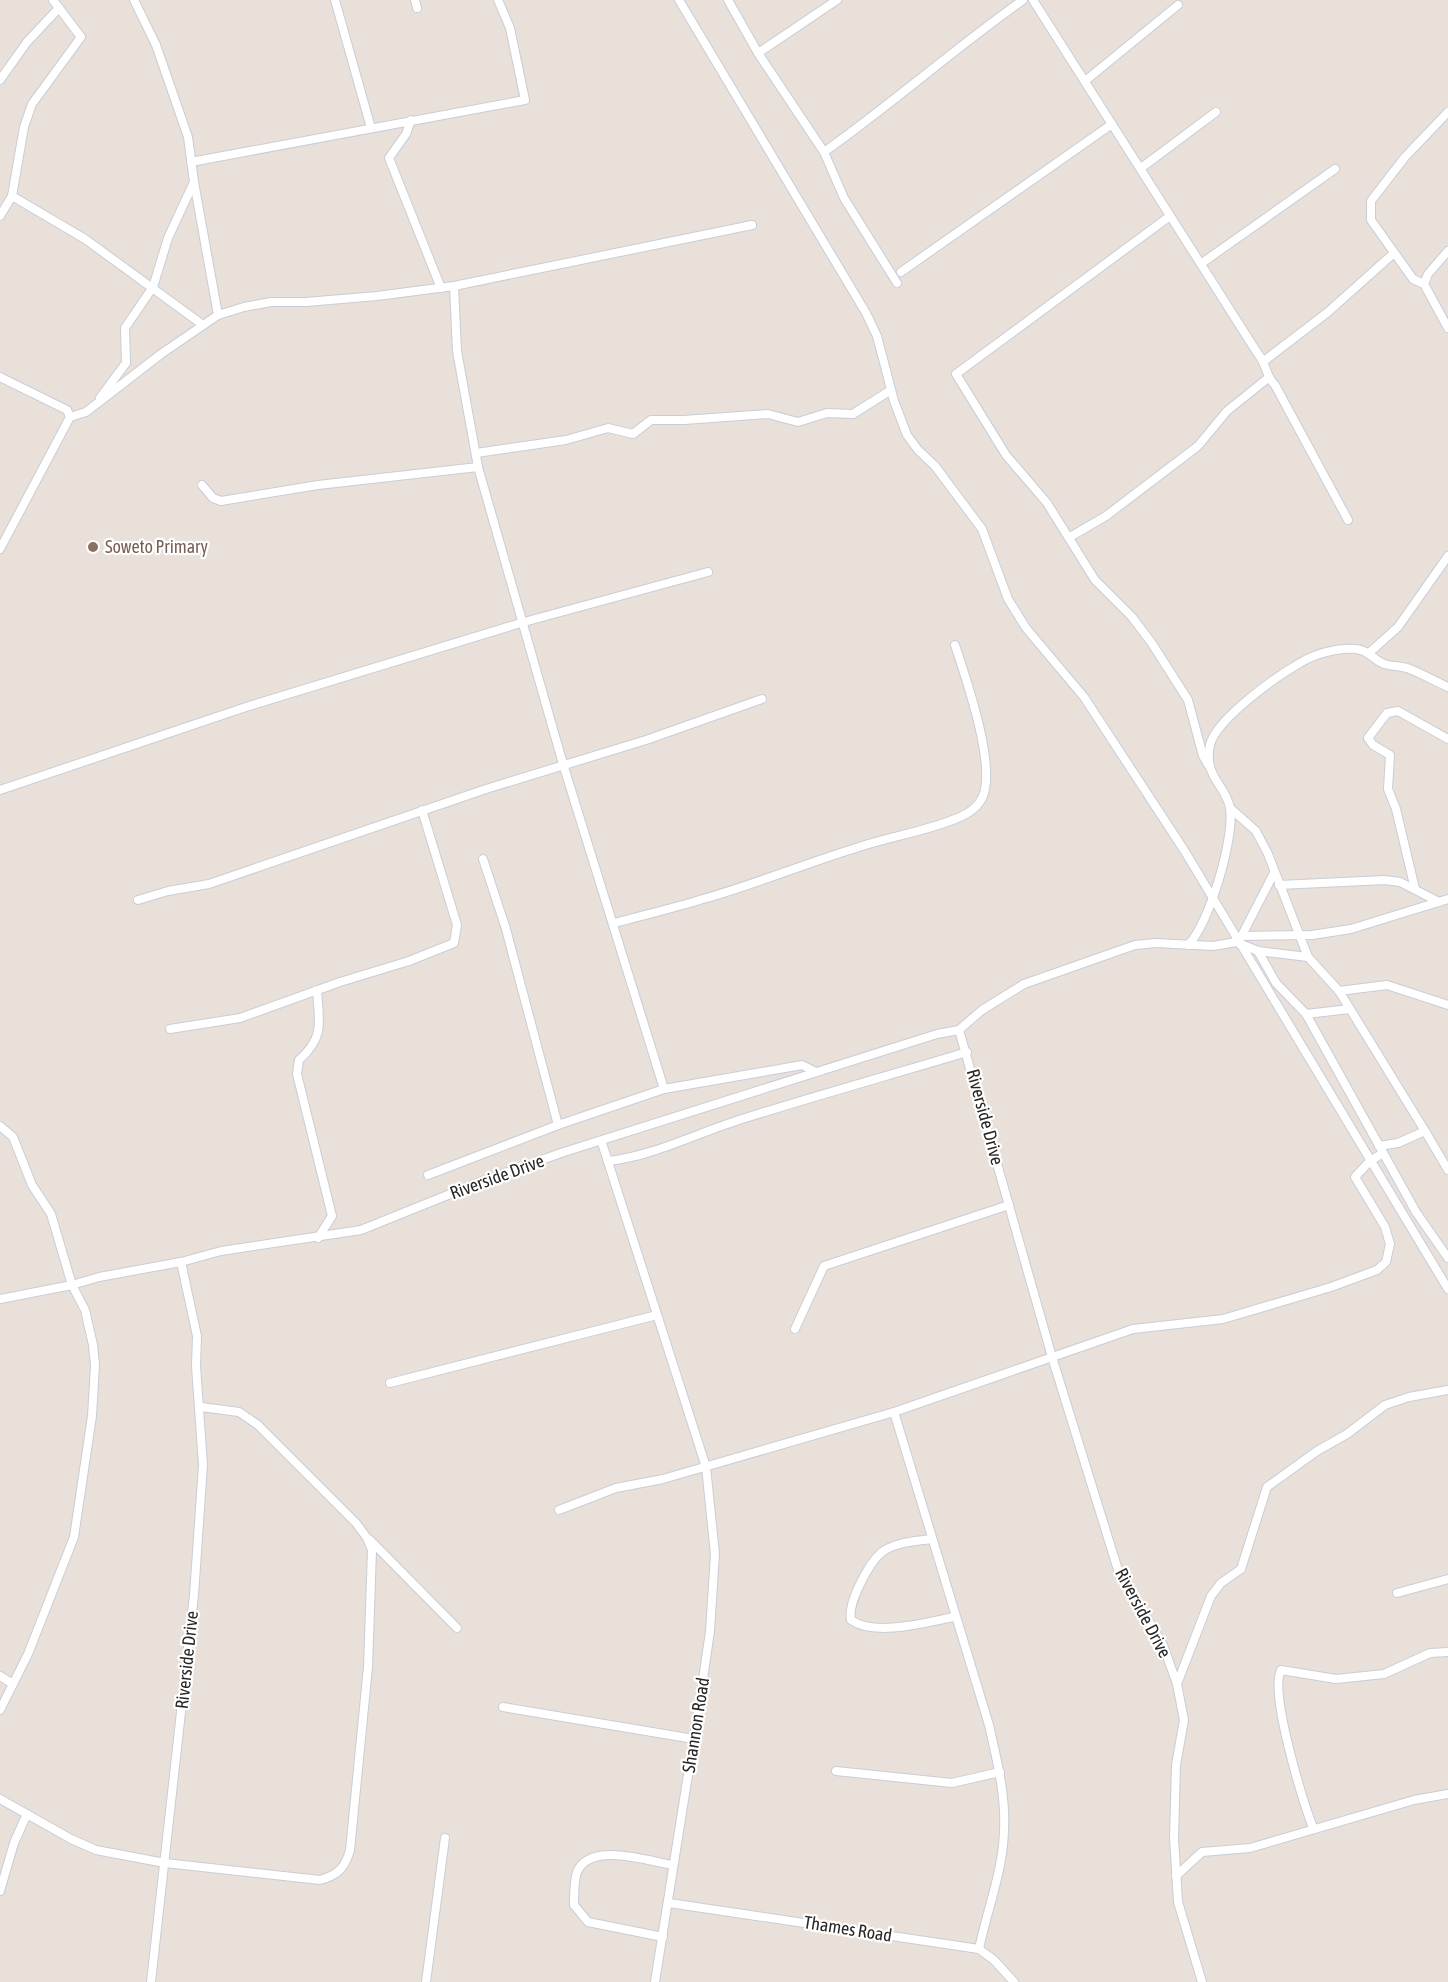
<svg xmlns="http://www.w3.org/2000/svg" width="1448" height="1982" font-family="'Asap Condensed',sans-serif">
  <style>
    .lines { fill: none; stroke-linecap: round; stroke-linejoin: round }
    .minor-casing { stroke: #c8cdd8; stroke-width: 10 }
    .minor { stroke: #fff; stroke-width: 8 }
    .education-dot { fill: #8d6e63; stroke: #fff; stroke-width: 2 }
    .labels { text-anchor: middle; stroke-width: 4.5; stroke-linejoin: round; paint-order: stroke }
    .education-label { font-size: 18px; fill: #785e54; stroke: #fff; text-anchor: start }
    .street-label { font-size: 18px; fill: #272727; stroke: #fff }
  </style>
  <rect width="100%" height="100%" fill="#e9e0d9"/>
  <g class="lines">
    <defs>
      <g id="minor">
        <path d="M 134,0 L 156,45 L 188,137 L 194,182 L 218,315"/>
        <path d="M 335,0 L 371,128"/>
        <path d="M 415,0 L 417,8"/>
        <path d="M 679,0 L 866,313 L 877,336 L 894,401 L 907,435 L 918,450 L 935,466 L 982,529 L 1008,599 L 1026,628 L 1084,697 L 1184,850 L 1448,1289"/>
        <path d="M 728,0 L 758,53 L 824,152 L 844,198 L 897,283"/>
        <path d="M 1033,0 L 1258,354 C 1267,364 1265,376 1275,385 L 1348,520"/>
        <path d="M 758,53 L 837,0"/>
        <path d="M 0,80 L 27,42 L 59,8"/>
        <path d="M 1085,81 L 1178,5"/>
        <path d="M 411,120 L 406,134 L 389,158 L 441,288"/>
        <path d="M 824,152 C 892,104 955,48 1023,0"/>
        <path d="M 191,162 L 525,100 L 510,28 L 498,0"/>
        <path d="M 1141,168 L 1216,112"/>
        <path d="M 12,196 L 85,239 L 203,325"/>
        <path d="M 0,216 L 12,196 L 24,127 L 32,104 L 81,37 L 53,0"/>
        <path d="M 1170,216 L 956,374 L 1006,455 L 1047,503 L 1095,580 L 1132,617 L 1151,642 L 1188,700 L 1203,756 L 1209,766"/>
        <path d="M 1448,251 L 1428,274 L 1424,284 L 1448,328"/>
        <path d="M 1202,263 L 1335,169"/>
        <path d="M 901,272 L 1112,124"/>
        <path d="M 1424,284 L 1413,279 L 1371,220 L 1371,201 L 1405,157 L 1448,112"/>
        <path d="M 454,286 L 457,351 L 478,467 L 563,764 L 664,1089"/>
        <path d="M 1264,361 L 1328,312 L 1394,253"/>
        <path d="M 0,377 L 67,410 L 70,417 L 0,549"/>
        <path d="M 100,398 L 126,363 L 125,328 L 153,287 L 168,238 L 194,182"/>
        <path d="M 70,417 L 86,412 L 161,354 L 218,315 L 244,307 L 271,302 L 306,302 L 377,296 L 454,286 L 752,225"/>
        <path d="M 476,453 L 566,440 L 608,428 L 633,434 L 651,420 L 684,420 L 768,414 L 798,422 L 827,413 L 853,414 L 891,390"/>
        <path d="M 202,485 L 213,498 L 221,501 L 318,485 L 478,467"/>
        <path d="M 1070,537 L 1106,516 L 1198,446 L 1227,411 L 1268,378"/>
        <path d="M 1369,653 L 1398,627 L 1448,556"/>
        <path d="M 0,790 L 246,707 L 524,622 L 708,572"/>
        <path d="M 1230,808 L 1256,831 L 1268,854 L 1308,957 L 1339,991 L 1425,1131 L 1398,1143 L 1379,1146"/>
        <path d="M 483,859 L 506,929 L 558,1125"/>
        <path d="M 1279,885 L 1385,880 L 1400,882 L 1439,902"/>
        <path d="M 1415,889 L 1396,809 L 1388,789 L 1390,755 L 1373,745 L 1368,738 L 1387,713 L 1398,711 L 1448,739"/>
        <path d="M 138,900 L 168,891 L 209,884 L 486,789 L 646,740 L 762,699"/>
        <path d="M 615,923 C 644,915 674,908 703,899 C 756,884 807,863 859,847 C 892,836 928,831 960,817 C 969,813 979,806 983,796 C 996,764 966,679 955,645"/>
        <path d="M 1242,936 L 1312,935 L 1351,929 L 1448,899"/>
        <path d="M 1240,939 L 1274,873"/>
        <path d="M 1188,945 C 1209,925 1235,837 1230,808 C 1226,785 1203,777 1210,745 C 1216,719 1277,676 1300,663 C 1314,654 1339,647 1356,649 C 1368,650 1374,660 1384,664 C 1391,666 1399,666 1407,668 C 1421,673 1434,681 1448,687"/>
        <path d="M 1258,951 L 1276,983 L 1306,1014 L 1416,1212 L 1448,1258"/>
        <path d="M 317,990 C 319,1022 325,1037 299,1060 L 297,1074 L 332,1216 L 318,1238"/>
        <path d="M 1339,991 L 1387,985 L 1448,1005"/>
        <path d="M 1306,1014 L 1350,1009"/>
        <path d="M 170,1029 L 240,1018 L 340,982 L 409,961 L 454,943 L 457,925 L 422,810"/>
        <path d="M 959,1030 L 982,1010 L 1024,984 L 1135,945 L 1156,943 L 1213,946 L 1236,942 L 1258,951 L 1308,957"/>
        <path d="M 0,1126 L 13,1137 L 32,1185 L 51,1214 L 72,1285 L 85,1310 L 93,1345 L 95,1365 L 92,1416 L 74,1537 L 28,1654 L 0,1710"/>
        <path d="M 1425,1131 L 1448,1170"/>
        <path d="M 602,1143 L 706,1467 L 715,1554 L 710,1631 L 701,1693 L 655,1982"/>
        <path d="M 608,1161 C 653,1156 695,1134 739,1120 C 814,1096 891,1075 967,1052"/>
        <path d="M 428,1175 L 558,1125 L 664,1089 L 802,1065 L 816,1072"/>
        <path d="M 181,1262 L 221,1251 L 361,1230 L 485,1180 L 564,1152 L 937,1034 L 959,1030 L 1052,1357 L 1118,1570 L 1163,1645 L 1177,1684 L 1184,1720 L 1176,1765 L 1174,1838 L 1178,1902 L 1202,1982"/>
        <path d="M 0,1299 L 72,1285 L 99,1277 L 181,1262 L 197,1336 L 196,1366 L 203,1465 L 194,1595 L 151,1982"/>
        <path d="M 795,1329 L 824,1266 L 1009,1205"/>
        <path d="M 390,1383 L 657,1315"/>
        <path d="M 894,1412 L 989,1725 C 997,1761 1006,1795 1004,1831 C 1003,1871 987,1910 979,1949"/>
        <path d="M 559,1510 L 616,1488 L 663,1479 L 894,1412 L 1133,1329 L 1223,1319 L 1331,1287 L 1377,1270 L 1386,1262 L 1390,1244 L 1385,1227 L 1355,1177 L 1370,1161 L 1383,1153"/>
        <path d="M 931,1539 C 917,1541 898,1542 885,1550 C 870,1559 847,1604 851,1620 C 875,1637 927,1622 954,1617"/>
        <path d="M 370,1540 L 457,1628"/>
        <path d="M 1397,1593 L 1448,1579"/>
        <path d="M 0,1676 L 13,1684"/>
        <path d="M 1177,1684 L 1211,1596 L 1221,1583 L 1241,1569 L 1267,1487 L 1317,1451 L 1347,1434 L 1385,1405 L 1409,1397 L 1448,1390"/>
        <path d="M 503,1707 L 694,1739"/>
        <path d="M 836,1771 L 952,1783 L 1000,1772"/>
        <path d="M 0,1799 L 71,1839 L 96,1850 L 165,1863 L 320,1880 C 338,1875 345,1868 350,1850 L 368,1667 L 372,1550 L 367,1538 L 356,1523 L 258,1425 L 239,1412 L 201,1407"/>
        <path d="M 1313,1828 C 1303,1801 1269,1693 1281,1670 L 1336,1679 L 1384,1674 L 1430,1653 L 1448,1652"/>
        <path d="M 1176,1876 L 1202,1852 L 1250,1848 L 1414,1800 L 1448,1794"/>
        <path d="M 0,1891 L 14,1843 L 27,1814"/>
        <path d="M 669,1903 L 979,1949 L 994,1960 L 1014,1982"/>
        <path d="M 663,1937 L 588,1922 L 574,1905 C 574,1895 574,1881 577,1872 C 590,1841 648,1861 673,1865"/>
        <path d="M 426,1982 L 445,1838"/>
      </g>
    </defs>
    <!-- minor casing -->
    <use href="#minor" class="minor-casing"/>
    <!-- minor -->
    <use href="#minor" class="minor"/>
  </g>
  <!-- markers -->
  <circle class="education-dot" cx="93" cy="547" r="6"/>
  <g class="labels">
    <!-- education labels -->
    <g class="education-label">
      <text x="105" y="553">Soweto Primary</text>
    </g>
    <!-- street labels -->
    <g class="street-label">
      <text transform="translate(985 1117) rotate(75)" y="6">Riverside Drive</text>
      <text transform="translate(497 1177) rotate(-20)" y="6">Riverside Drive</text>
      <text transform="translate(1143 1613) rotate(62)" y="6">Riverside Drive</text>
      <text transform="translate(187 1660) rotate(-84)" y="6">Riverside Drive</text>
      <text transform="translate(696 1725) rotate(-81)" y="6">Shannon Road</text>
      <text transform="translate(848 1929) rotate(9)" y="6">Thames Road</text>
    </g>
  </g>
</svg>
